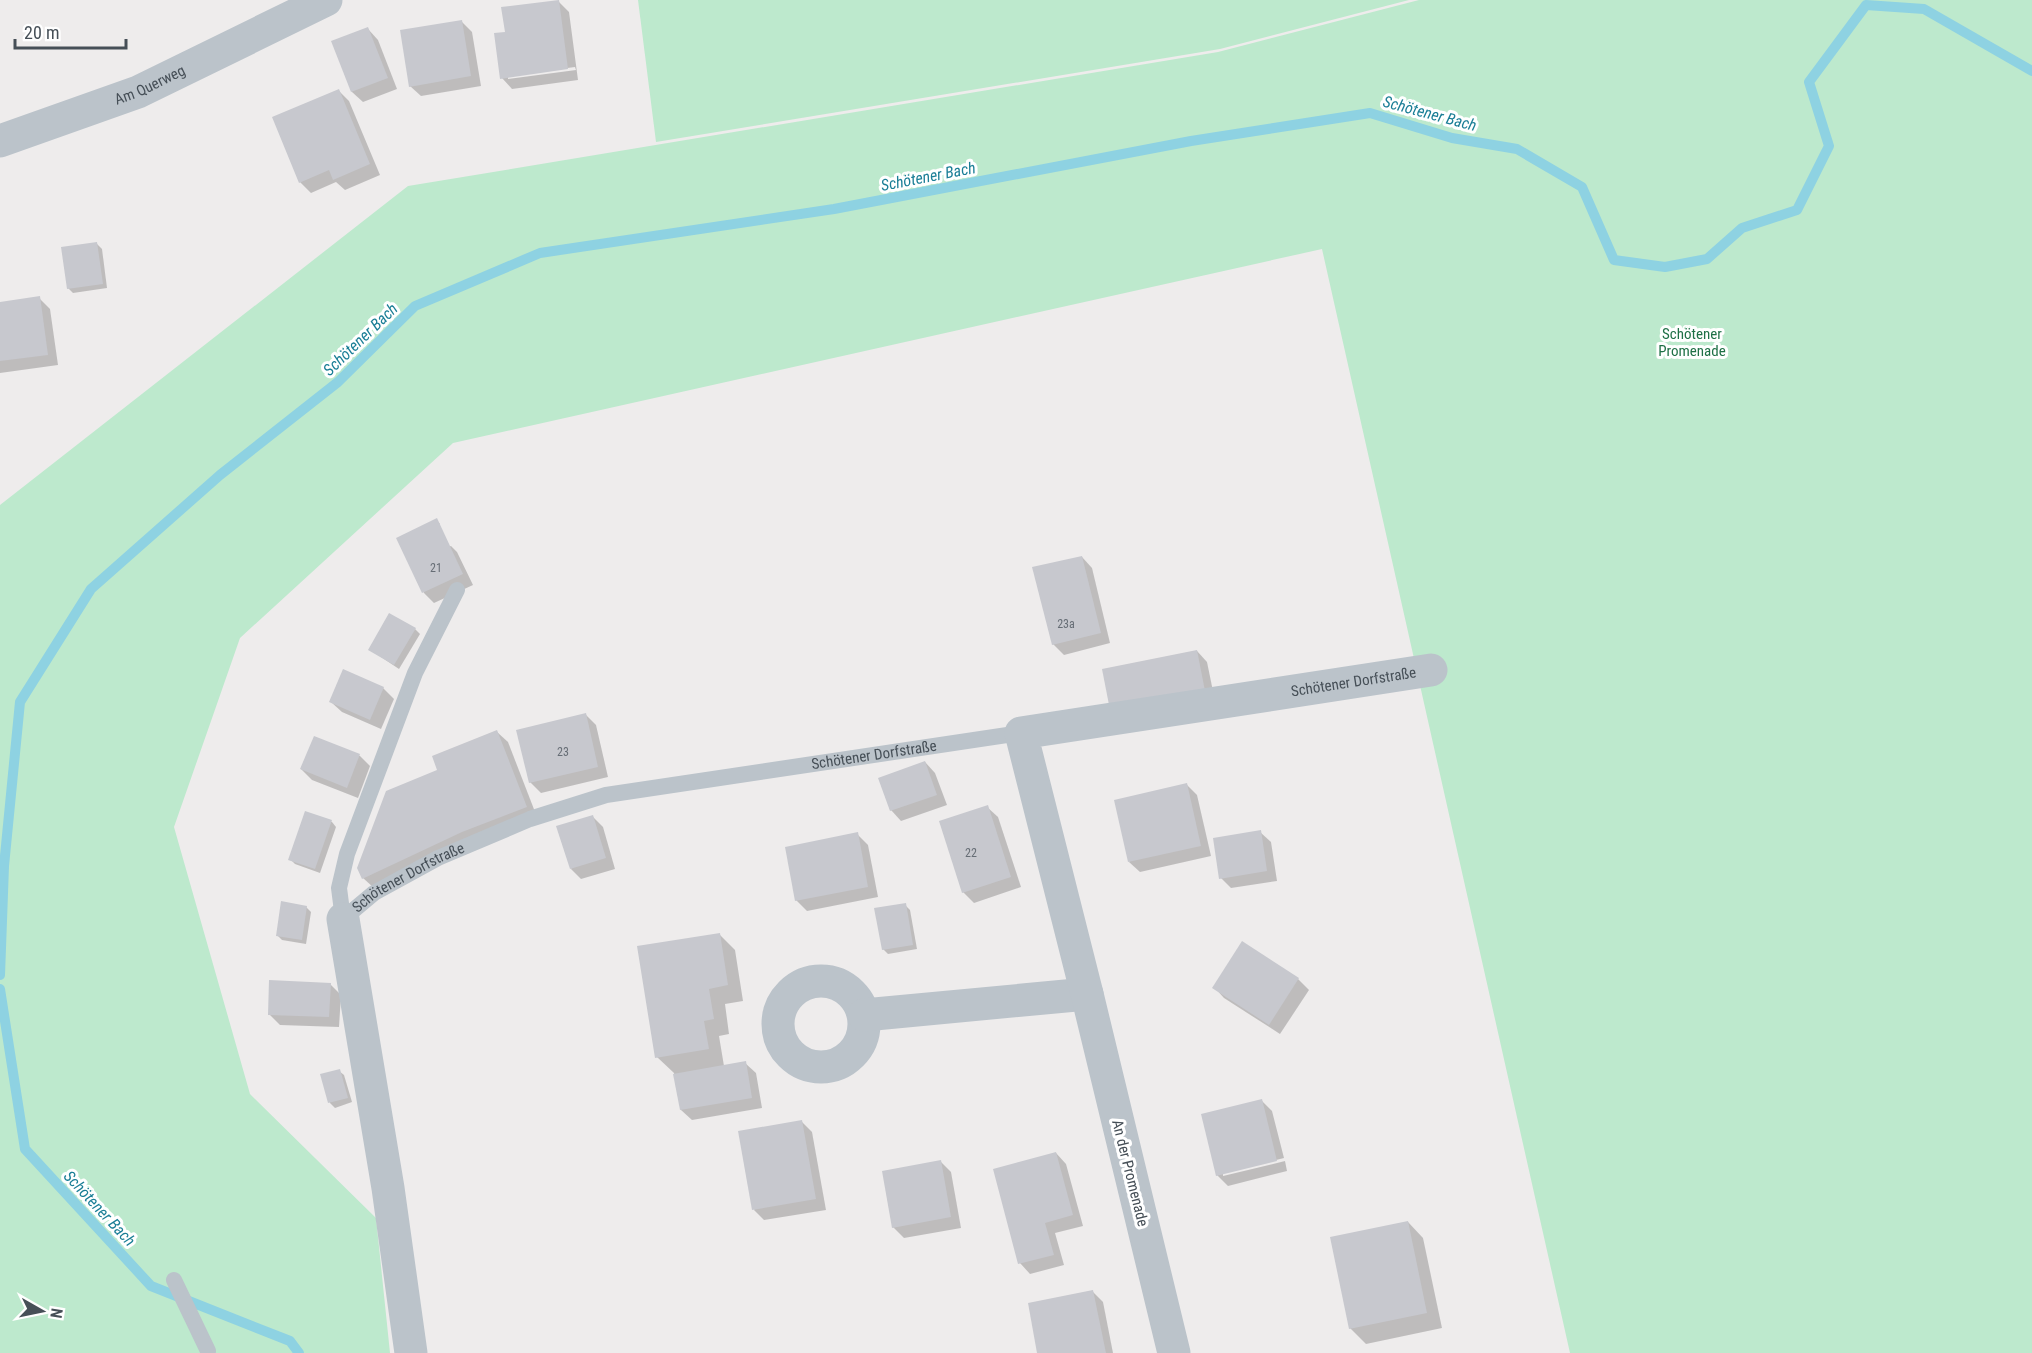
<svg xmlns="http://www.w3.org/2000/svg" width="2032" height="1353" font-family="'Roboto Condensed',sans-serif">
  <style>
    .green { fill: #bde9cd }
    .shadow { fill: #0003; fill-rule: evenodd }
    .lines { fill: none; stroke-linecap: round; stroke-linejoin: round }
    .stream { stroke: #8ed2e2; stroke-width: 10 }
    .building { fill: #c7c8ce }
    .lane { stroke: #bbc3ca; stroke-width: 16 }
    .street { stroke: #bbc3ca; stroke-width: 33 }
    .labels { text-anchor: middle; stroke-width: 6; stroke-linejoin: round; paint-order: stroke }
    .number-label { font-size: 12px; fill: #666d75 }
    .street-label { font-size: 15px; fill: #464f57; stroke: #fff }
    .park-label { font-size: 15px; fill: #1f7046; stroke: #fff }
    .water-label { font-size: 16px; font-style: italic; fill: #1a7e96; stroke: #fff }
  </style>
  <rect width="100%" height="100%" fill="#eeecec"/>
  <!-- green -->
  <g class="green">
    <path d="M 638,0 L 1409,0 L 1220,49 L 656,142 Z"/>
    <path d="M 1419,0 L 2032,0 L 2032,1353 L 1570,1353 L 1322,249 L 453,443 L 240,638 L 174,827 L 250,1094 L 376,1218 L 390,1353 L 0,1353 L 0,505 L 408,186 L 1218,52 Z"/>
  </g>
  <!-- shadow -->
  <g class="shadow">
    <path d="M 558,1 L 569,12 L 578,80 L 512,89 L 502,78 L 507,33 ZM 575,67 L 576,70 L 508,79 L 508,76 Z"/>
    <path d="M 462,22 L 472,32 L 481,86 L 421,96 L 410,86 Z"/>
    <path d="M 368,29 L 378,40 L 397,89 L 363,102 L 352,92 L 333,42 Z"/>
    <path d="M 339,91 L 349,101 L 380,175 L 345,190 L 336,182 L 311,193 L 300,182 Z"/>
    <path d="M 97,244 L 102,249 L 107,288 L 73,293 L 68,288 Z"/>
    <path d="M 39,298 L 50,309 L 58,365 L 0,373 L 0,303 Z"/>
    <path d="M 436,520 L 440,524 L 438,524 L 448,547 L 451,546 L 457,552 L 473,585 L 434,603 L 424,593 L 398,539 Z"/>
    <path d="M 1082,557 L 1092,568 L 1110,643 L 1064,655 L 1053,644 Z"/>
    <path d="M 415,629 L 420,634 L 399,669 L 369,649 Z"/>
    <path d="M 1197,651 L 1207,662 L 1215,701 L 1122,719 Z"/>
    <path d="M 383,688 L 394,699 L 381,729 L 342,712 L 331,702 Z"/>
    <path d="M 586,715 L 596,725 L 608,777 L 541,793 L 530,782 Z"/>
    <path d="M 497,732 L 508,742 L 537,817 L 374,888 L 363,878 L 439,771 Z"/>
    <path d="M 315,737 L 360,756 L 370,766 L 358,798 L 312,780 L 301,769 Z"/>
    <path d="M 925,762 L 935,773 L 947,805 L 901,821 L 891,810 Z"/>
    <path d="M 1187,785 L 1197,795 L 1211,856 L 1140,872 L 1129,862 Z"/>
    <path d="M 987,807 L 998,817 L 1021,887 L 974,903 L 963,892 Z"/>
    <path d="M 306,812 L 332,822 L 336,827 L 320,873 L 295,864 L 290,859 Z"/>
    <path d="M 592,816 L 603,827 L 615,869 L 581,879 L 571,869 Z"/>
    <path d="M 1260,832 L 1271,842 L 1277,881 L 1231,888 L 1221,878 Z"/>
    <path d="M 857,834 L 868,845 L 878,897 L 807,911 L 796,900 Z"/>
    <path d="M 905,905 L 910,910 L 917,949 L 888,954 L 883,949 Z"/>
    <path d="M 306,907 L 311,912 L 306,944 L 282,940 L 277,935 Z"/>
    <path d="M 719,934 L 735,950 L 743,1001 L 725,1004 L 729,1034 L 719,1036 L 724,1066 L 745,1063 L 756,1073 L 762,1108 L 692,1120 L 681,1110 L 674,1073 L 657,1057 Z"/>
    <path d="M 1298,979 L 1309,990 L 1280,1034 L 1224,998 L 1214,987 Z"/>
    <path d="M 330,984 L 341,995 L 339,1027 L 280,1025 L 270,1015 Z"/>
    <path d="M 339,1071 L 344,1075 L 352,1102 L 335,1108 L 330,1103 L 322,1076 Z"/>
    <path d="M 1262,1101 L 1272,1111 L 1284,1158 L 1223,1173 L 1223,1176 L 1285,1161 L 1287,1171 L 1228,1186 L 1217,1175 Z"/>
    <path d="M 802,1122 L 812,1132 L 826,1210 L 764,1220 L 754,1210 Z"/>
    <path d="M 1056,1153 L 1066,1164 L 1083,1226 L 1055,1233 L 1064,1265 L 1030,1274 L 1020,1263 Z"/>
    <path d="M 941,1162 L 951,1172 L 961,1228 L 904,1238 L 893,1227 Z"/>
    <path d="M 1408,1222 L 1423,1238 L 1442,1328 L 1366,1344 L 1350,1328 Z"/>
    <path d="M 1093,1292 L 1103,1302 L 1113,1353 L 1039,1353 Z"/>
  </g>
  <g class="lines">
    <!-- stream -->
    <g class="stream">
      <path d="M 0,975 L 4,866 L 20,702 L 91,589 L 220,475 L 338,382 L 415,306 L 540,253 L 834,209 L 1191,141 L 1370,113 L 1452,138 L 1517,149 L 1582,187 L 1614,260 L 1665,267 L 1707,259 L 1742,228 L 1797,210 L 1829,146 L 1809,82 L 1866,5 L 1924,9 L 2032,71"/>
      <path d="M 0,989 L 25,1149 L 151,1286 L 290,1341 L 299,1353"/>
    </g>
  </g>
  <!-- building -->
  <g class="building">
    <path d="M 559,0 L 568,69 L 500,79 L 494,33 L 505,32 L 501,7 Z"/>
    <path d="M 462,20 L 471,76 L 409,87 L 400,30 Z"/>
    <path d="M 368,27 L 388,78 L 351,92 L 331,41 Z"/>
    <path d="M 339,89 L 370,164 L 333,180 L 329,170 L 299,183 L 272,117 Z"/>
    <path d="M 97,242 L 103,284 L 67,289 L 61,247 Z"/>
    <path d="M 40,296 L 48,355 L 0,361 L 0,302 Z"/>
    <path d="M 437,518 L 463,574 L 422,593 L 396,538 Z"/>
    <path d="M 1082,556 L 1101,633 L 1052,645 L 1032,567 Z"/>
    <path d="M 389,613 L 416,628 L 394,665 L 368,650 Z"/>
    <path d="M 1197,650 L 1205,691 L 1110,710 L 1102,669 Z"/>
    <path d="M 343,669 L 384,687 L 370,720 L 329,702 Z"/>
    <path d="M 586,713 L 598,767 L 529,783 L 516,730 Z"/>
    <path d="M 497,730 L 527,807 L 462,832 L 362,879 L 357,868 L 386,791 L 437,770 L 432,756 Z"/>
    <path d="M 314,736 L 360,754 L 347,788 L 300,769 Z"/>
    <path d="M 925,761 L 937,795 L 890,811 L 878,778 Z"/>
    <path d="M 1187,783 L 1201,846 L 1128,862 L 1114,800 Z"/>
    <path d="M 988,805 L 1011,877 L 962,893 L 939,821 Z"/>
    <path d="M 305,811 L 332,820 L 315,869 L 288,860 Z"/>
    <path d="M 593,815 L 606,858 L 570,869 L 556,826 Z"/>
    <path d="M 1261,830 L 1267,871 L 1219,879 L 1213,838 Z"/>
    <path d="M 858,832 L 868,887 L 795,901 L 785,847 Z"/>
    <path d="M 281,901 L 307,906 L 302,940 L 276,936 Z"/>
    <path d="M 906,903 L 913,945 L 882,950 L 874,908 Z"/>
    <path d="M 720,933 L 728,985 L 709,989 L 714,1019 L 704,1021 L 709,1049 L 655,1058 L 637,946 Z"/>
    <path d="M 1242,941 L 1299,978 L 1269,1025 L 1212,988 Z"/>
    <path d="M 269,980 L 331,983 L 329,1017 L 268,1015 Z"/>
    <path d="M 746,1061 L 752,1098 L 680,1110 L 673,1074 Z"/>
    <path d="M 340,1069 L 348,1098 L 328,1103 L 320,1074 Z"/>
    <path d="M 1262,1099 L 1277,1161 L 1216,1176 L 1201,1114 Z"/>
    <path d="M 802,1120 L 816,1199 L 752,1210 L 738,1131 Z"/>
    <path d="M 1056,1152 L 1073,1215 L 1045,1223 L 1054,1255 L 1018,1264 L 993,1169 Z"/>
    <path d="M 941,1160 L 951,1217 L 892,1228 L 882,1171 Z"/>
    <path d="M 1408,1221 L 1427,1313 L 1349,1329 L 1330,1237 Z"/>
    <path d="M 1093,1290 L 1106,1353 L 1037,1353 L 1028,1303 Z"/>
  </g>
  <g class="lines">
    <!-- lane -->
    <g class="lane">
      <path id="s1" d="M 343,919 L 374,893 L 438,858 L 530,819 L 606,795 L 1021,733"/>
      <path d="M 343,919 L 339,888 L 347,854 L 415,673 L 457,590"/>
      <path d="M 174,1280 L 208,1351"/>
    </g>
    <!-- street -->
    <g class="street">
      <path id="s2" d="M 0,141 L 138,92 L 326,0"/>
      <path d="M 343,919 L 388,1188 L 411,1353"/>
      <circle cx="821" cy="1024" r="43"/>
      <path d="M 864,1015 L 1087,994"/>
      <path id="s3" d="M 1174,1353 L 1087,994 L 1021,733 L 1431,670"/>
    </g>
  </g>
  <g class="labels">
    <!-- number labels -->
    <g class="number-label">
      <text x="436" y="572">21</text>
      <text x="1066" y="628">23a</text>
      <text x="563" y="756">23</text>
      <text x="971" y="857">22</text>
    </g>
    <!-- street labels -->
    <g class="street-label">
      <text dy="5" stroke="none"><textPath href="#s2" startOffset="160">Am Querweg</textPath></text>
      <text dy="5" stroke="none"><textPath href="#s3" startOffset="975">Schötener Dorfstraße</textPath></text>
      <text dy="5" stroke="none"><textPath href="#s1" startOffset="564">Schötener Dorfstraße</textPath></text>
      <text dy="5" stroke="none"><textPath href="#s1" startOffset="78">Schötener Dorfstraße</textPath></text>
      <text transform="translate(1130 1173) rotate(76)" y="5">An der Promenade</text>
    </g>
    <!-- park labels -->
    <g class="park-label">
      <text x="1692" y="339">Schötener<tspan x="1692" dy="17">Promenade</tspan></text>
    </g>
    <!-- water labels -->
    <g class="water-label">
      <text transform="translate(1430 113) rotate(15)" y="6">Schötener Bach</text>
      <text transform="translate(928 176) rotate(-11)" y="6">Schötener Bach</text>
      <text transform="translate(360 339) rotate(-44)" y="6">Schötener Bach</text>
      <text transform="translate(100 1208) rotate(47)" y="6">Schötener Bach</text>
    </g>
  </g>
  <!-- north arrow -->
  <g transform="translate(42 1311) rotate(99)" stroke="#ffffff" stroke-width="4.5" paint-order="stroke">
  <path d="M0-4.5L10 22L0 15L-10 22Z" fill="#464f57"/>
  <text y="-9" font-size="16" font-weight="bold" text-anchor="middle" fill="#464f57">N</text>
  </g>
  <!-- scale -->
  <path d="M15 39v9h111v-9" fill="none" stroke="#464f57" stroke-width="3"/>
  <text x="24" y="39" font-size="18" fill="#464f57" stroke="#ffffff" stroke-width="4.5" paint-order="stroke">20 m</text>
</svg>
